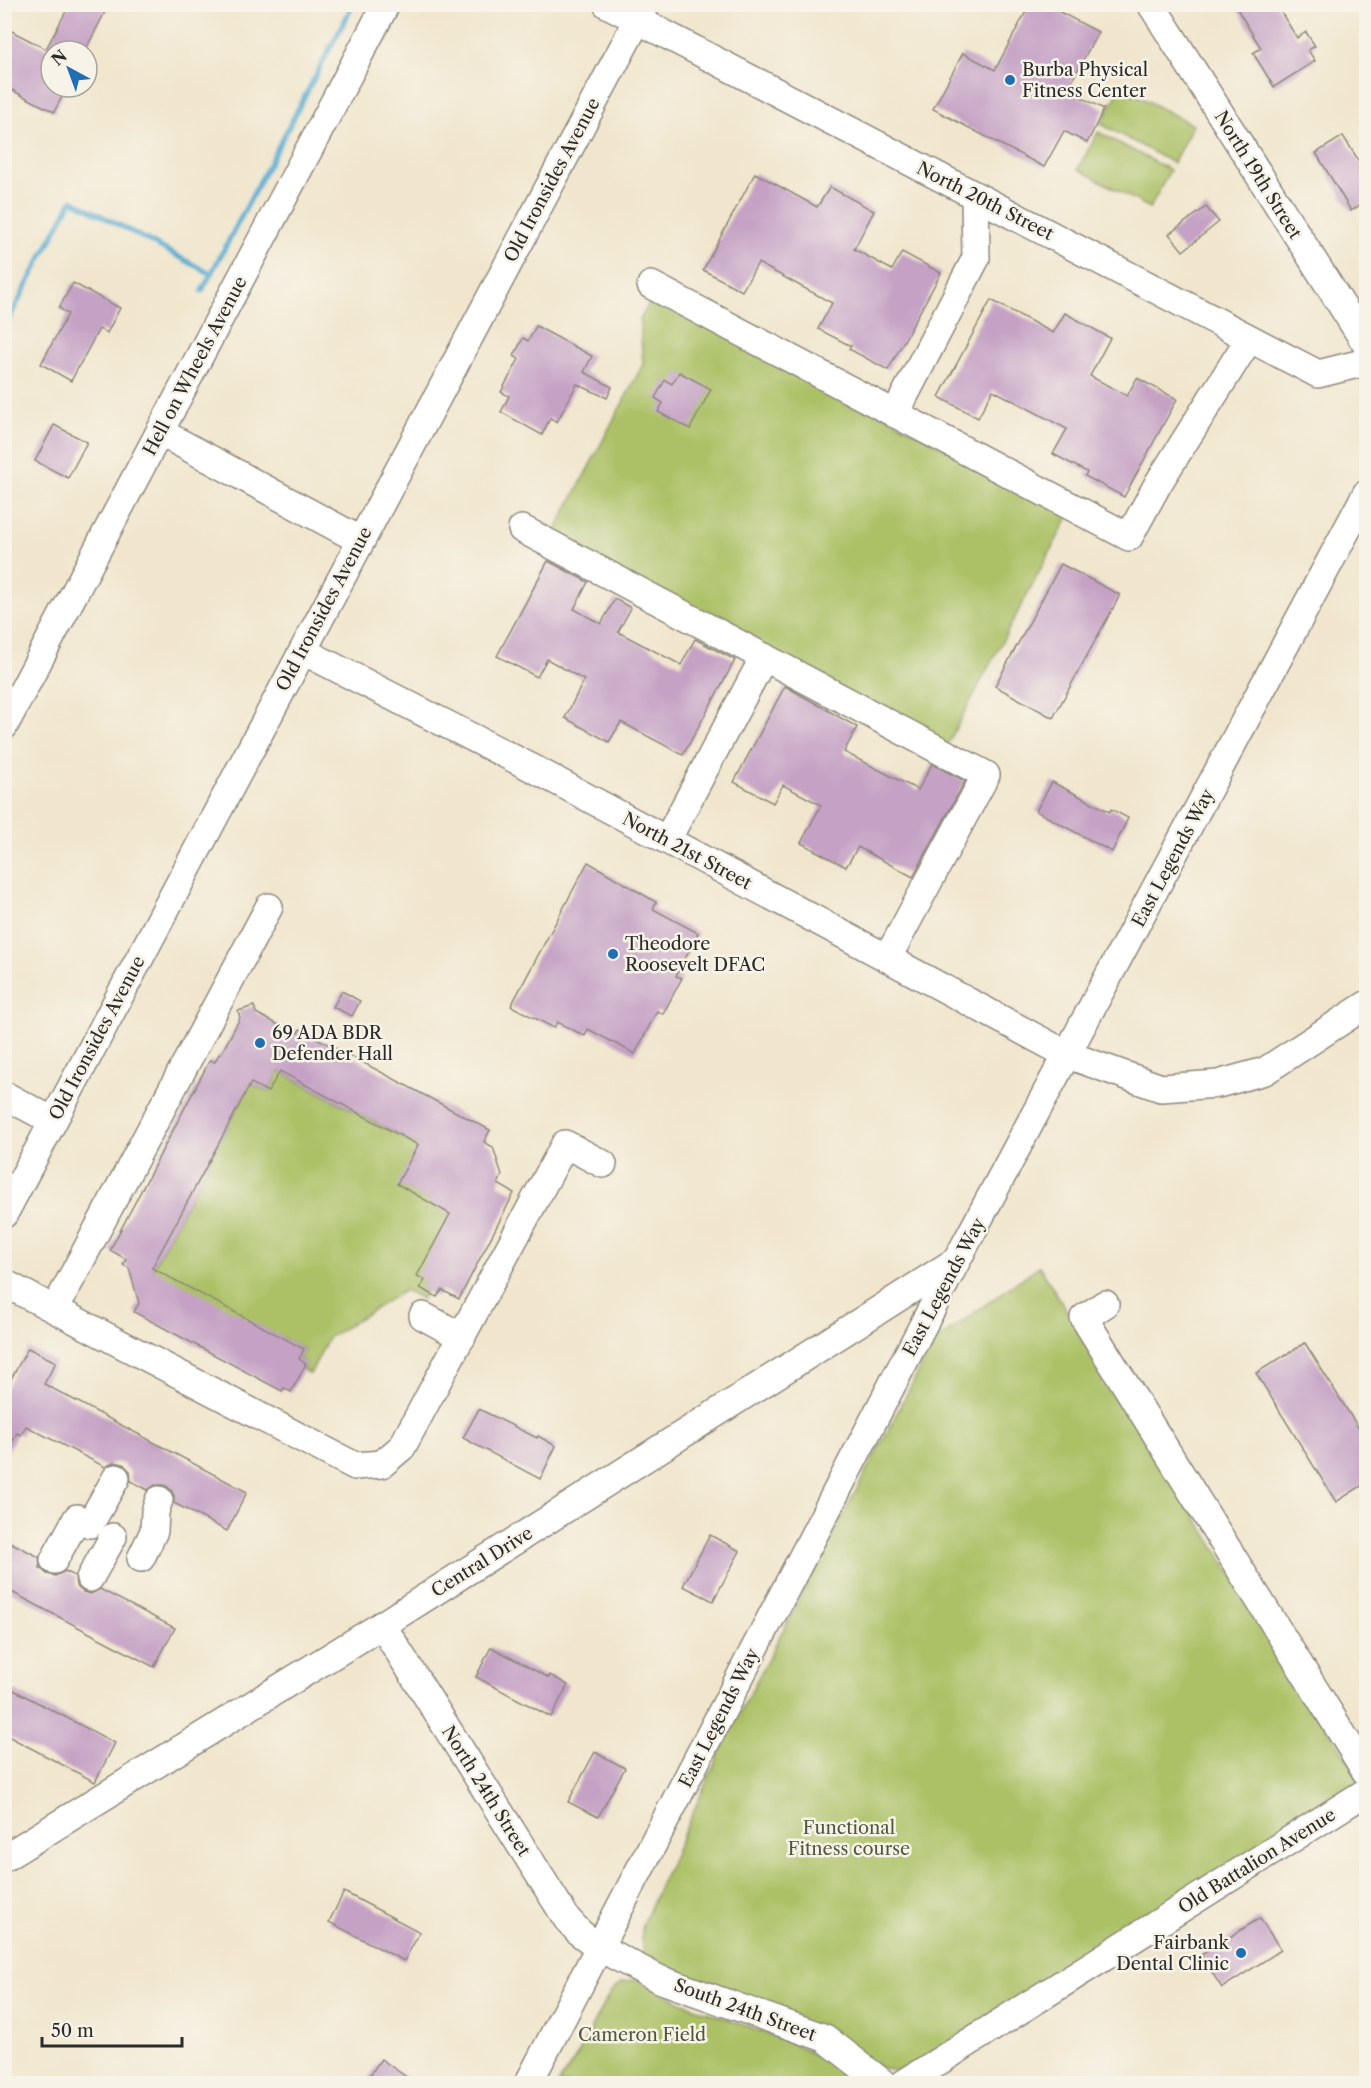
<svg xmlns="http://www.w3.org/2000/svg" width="1371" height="2088" font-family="'Libre Caslon Text',serif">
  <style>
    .green { fill: #acc166; stroke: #6c7648; stroke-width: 1.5 }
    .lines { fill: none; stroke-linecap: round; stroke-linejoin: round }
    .stream { stroke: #54abd1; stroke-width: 5 }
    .building { fill: #c4a1c5 }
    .minor-casing { stroke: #8e887c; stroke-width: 30 }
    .minor { stroke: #fff; stroke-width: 27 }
    .poi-dot { fill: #1f6fb2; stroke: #f7f3e8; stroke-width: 2 }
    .labels { text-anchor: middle; stroke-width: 5; stroke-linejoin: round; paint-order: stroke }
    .poi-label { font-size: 18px; fill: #2b2b2b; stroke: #f7f3e8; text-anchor: start }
    .street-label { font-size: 18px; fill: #2b2b2b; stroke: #f7f3e8 }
    .park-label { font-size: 18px; fill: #52583d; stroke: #f7f3e8 }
  </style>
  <rect width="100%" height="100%" fill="#f7f3e8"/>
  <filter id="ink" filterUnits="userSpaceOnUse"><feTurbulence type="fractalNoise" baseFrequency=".0167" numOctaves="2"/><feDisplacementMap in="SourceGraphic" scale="12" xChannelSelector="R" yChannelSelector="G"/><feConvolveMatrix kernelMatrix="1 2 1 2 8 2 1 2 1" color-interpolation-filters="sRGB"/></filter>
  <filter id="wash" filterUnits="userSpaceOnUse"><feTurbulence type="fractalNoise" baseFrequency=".008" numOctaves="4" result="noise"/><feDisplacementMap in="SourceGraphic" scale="24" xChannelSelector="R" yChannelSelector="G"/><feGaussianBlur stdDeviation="1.35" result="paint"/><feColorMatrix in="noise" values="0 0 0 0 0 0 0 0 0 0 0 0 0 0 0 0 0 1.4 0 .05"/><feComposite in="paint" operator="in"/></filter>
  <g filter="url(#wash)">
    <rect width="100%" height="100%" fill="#f1e6cd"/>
    <!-- green -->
    <g class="green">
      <path d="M 1121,87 L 1193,125 L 1173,163 L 1101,124 Z"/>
      <path d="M 1098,132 L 1170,170 L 1150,208 L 1078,169 Z"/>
      <path d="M 654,294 L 1070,514 L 946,747 L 552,537 L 643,364 L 640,320 Z"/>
      <path d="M 280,1071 L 471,1174 L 421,1288 L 426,1291 L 422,1299 L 405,1290 L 329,1337 L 310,1374 L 303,1370 L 306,1364 L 299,1359 L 304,1349 L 151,1271 L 251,1083 L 268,1092 Z"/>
      <path d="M 1039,1266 L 1354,1770 L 1356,1781 L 1353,1789 L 911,2066 L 897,2071 L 884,2069 L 699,1984 L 653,1961 L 644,1953 L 641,1939 L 643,1924 L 724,1743 L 934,1342 Z"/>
      <path d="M 635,1979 L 683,2003 L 793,2043 L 841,2070 L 859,2083 L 558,2084 L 579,2053 L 610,1993 L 621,1983 Z"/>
    </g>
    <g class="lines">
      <!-- stream -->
      <g class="stream">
        <path d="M 202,291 L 353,5"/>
        <path d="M 4,328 L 72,200 L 211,274"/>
      </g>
    </g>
    <g id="blocks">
      <!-- building -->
      <g class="building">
        <path d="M 70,4 L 109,4 L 85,51 L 51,51 L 51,87 L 67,87 L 54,112 L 4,86 L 4,27 L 46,49 Z"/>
        <path d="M 1030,4 L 1045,4 L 1098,32 L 1067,90 L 1104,109 L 1087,143 L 1064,131 L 1044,167 L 933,109 L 963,53 L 995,70 Z"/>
        <path d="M 1234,4 L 1276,4 L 1297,38 L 1306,32 L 1315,46 L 1308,50 L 1315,61 L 1274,87 L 1253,53 L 1261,48 Z"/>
        <path d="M 1343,136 L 1366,172 L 1366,201 L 1351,211 L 1316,153 Z"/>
        <path d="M 755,173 L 817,207 L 830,187 L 874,211 L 854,249 L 892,270 L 902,252 L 941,273 L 888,370 L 849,349 L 851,346 L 818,329 L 832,303 L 758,263 L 742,291 L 703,270 Z"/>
        <path d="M 1206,207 L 1219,222 L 1183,251 L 1169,234 Z"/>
        <path d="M 73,283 L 120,308 L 107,333 L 99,329 L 71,381 L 41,364 L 68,314 L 59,308 Z"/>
        <path d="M 991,300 L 1053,333 L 1065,313 L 1110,338 L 1090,376 L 1127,396 L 1137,378 L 1177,399 L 1124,497 L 1085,476 L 1087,472 L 1053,454 L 1067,429 L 993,390 L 978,418 L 939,397 Z"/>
        <path d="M 536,326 L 592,356 L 584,372 L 612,387 L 607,398 L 577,384 L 557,422 L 550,418 L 542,435 L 501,412 L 509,396 L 501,392 L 519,359 L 514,356 L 523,338 L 528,341 Z"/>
        <path d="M 679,372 L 711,389 L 690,429 L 658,412 L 663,403 L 655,398 L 665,380 L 672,384 Z"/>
        <path d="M 54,425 L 87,442 L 68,478 L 35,461 Z"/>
        <path d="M 548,561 L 588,582 L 574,609 L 601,624 L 615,599 L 631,608 L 618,632 L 681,665 L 695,639 L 735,660 L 683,755 L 621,722 L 609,742 L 565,718 L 584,680 L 547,659 L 537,677 L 497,656 Z"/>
        <path d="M 1061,564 L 1120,595 L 1053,718 L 995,686 Z"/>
        <path d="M 785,686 L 857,727 L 844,752 L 918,790 L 932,764 L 965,781 L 913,877 L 858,847 L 846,867 L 801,843 L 821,805 L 783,785 L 773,803 L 734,782 Z"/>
        <path d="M 1052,782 L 1110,812 L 1111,809 L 1128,818 L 1112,852 L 1036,811 Z"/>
        <path d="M 588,862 L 656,902 L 653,909 L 698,933 L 676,976 L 682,978 L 663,1014 L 657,1011 L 635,1054 L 588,1029 L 585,1036 L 557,1022 L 554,1028 L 511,1006 Z"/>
        <path d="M 342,991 L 360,1001 L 352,1016 L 333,1007 Z"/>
        <path d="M 254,1006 L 256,1013 L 288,1030 L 289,1028 L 298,1033 L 300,1029 L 490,1130 L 484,1142 L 493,1147 L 502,1175 L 498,1184 L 514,1193 L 459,1299 L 442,1290 L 437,1297 L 420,1288 L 425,1280 L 417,1276 L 450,1214 L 397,1184 L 418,1145 L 280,1071 L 268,1092 L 251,1083 L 152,1268 L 304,1349 L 299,1359 L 306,1364 L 291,1392 L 284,1388 L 282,1391 L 134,1312 L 139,1303 L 129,1268 L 123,1265 L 126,1259 L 110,1250 L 210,1060 L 215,1062 L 219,1054 L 221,1054 L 240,1018 L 238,1011 Z"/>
        <path d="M 1305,1343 L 1366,1440 L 1366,1483 L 1336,1502 L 1256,1373 Z"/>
        <path d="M 28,1348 L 56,1362 L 44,1384 L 247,1492 L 227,1531 L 174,1503 L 174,1496 L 171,1490 L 165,1485 L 155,1485 L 148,1490 L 131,1481 L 130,1471 L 123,1464 L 115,1462 L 105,1467 L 26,1426 L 21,1435 L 17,1433 L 4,1458 L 4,1392 Z"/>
        <path d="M 479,1409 L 537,1438 L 538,1436 L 556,1446 L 540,1479 L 463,1438 Z"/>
        <path d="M 710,1535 L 740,1551 L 713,1601 L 683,1586 Z"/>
        <path d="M 4,1539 L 39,1557 L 40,1568 L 47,1574 L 55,1576 L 65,1571 L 75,1576 L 76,1586 L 83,1592 L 91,1594 L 100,1589 L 175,1628 L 154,1667 L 4,1588 Z"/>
        <path d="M 491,1647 L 549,1678 L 550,1675 L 568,1685 L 551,1717 L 476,1677 Z"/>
        <path d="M 4,1685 L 115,1743 L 95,1782 L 4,1734 Z"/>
        <path d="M 595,1752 L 625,1768 L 598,1817 L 568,1802 Z"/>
        <path d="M 344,1892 L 420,1932 L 404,1961 L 329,1922 Z"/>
        <path d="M 1260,1918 L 1281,1950 L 1222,1988 L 1201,1955 Z"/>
        <path d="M 381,2059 L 416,2084 L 364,2084 Z"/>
      </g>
    </g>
  </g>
  <g filter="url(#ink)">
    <use href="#blocks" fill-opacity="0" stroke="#8e887c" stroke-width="1.5"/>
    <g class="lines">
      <defs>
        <g id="minor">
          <path d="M 607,4 L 1318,374 L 1366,362"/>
          <path d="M 1151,4 L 1366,344"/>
          <path d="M 651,285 L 1129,537 L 1159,482 L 1249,339"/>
          <path d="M 895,414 L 976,258 L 975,197"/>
          <path d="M 160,432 L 360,540"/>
          <path d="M 522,529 L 986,775 L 888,957"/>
          <path d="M 303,651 L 538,771 L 1068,1055 L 1161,1088 L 1218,1084 L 1265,1071 L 1366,1005"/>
          <path d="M 4,726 L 386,4"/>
          <path d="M 667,840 L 764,657"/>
          <path d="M 4,1095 L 53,1121"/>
          <path d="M 4,1214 L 646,4"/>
          <path d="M 4,1283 L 355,1466 L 382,1464 L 402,1447 L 565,1144 L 603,1164"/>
          <path d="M 1105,1304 L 1084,1318 L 1366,1772"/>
          <path d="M 55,1309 L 269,907"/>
          <path d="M 423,1316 L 462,1337"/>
          <path d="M 90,1524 L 116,1478"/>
          <path d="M 141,1558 L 154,1531 L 155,1512 L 159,1500"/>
          <path d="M 54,1560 L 77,1518"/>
          <path d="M 90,1578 L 113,1537"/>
          <path d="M 382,1625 L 567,1919 L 580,1933 L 600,1948 L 659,1979 L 825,2038 L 884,2084"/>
          <path d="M 4,1858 L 382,1625 L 956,1261"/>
          <path d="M 528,2084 L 957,1260 L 1366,494"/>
          <path d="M 903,2084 L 1366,1792"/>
        </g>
      </defs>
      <!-- minor casing -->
      <use href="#minor" class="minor-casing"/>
      <!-- minor -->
      <use href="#minor" class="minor"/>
    </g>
  </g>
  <!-- markers -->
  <g class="poi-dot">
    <circle cx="1010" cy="80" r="6"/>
    <circle cx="613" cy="954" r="6"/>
    <circle cx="260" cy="1043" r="6"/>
    <circle cx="1241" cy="1953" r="6"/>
  </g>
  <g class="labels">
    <!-- poi labels -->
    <g class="poi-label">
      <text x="1022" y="76">Burba Physical<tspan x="1022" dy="21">Fitness Center</tspan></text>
      <text x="625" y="950">Theodore<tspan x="625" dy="21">Roosevelt DFAC</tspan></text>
      <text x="272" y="1039">69 ADA BDR<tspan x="272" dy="21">Defender Hall</tspan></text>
      <text x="1229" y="1949" text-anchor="end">Fairbank<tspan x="1229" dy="21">Dental Clinic</tspan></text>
    </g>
    <!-- street labels -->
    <g class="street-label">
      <text transform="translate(1258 175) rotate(58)" y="6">North 19th Street</text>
      <text transform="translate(552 180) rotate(-62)" y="6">Old Ironsides Avenue</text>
      <text transform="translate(985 201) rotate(27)" y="6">North 20th Street</text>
      <text transform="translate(195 366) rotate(-62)" y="6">Hell on Wheels Avenue</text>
      <text transform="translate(324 609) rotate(-62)" y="6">Old Ironsides Avenue</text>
      <text transform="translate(687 851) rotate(28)" y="6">North 21st Street</text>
      <text transform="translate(1173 858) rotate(-62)" y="6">East Legends Way</text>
      <text transform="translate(97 1038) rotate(-62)" y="6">Old Ironsides Avenue</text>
      <text transform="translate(944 1287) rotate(-62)" y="6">East Legends Way</text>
      <text transform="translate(482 1562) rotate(-32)" y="6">Central Drive</text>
      <text transform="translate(719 1718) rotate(-63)" y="6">East Legends Way</text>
      <text transform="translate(486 1791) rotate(58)" y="6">North 24th Street</text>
      <text transform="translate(1257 1861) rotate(-32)" y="6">Old Battalion Avenue</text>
      <text transform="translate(745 2010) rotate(20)" y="6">South 24th Street</text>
    </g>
    <!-- park labels -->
    <g class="park-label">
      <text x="849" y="1834">Functional<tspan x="849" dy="21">Fitness course</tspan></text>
      <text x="642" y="2041">Cameron Field</text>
    </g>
  </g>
  <!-- margin -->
  <rect width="1371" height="2088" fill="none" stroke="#f7f3e8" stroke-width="24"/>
  <!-- north arrow -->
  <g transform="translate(69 69) rotate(319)"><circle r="28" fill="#f7f3e8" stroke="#a5a39c" stroke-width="1.5"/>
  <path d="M0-4.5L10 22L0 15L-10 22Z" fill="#1f6fb2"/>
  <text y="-9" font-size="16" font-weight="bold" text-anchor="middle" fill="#2b2b2b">N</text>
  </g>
  <!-- scale -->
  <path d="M42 2037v9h140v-9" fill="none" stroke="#2b2b2b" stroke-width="3"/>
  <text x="51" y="2037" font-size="18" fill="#2b2b2b" stroke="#f7f3e8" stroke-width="4.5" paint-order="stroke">50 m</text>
</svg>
